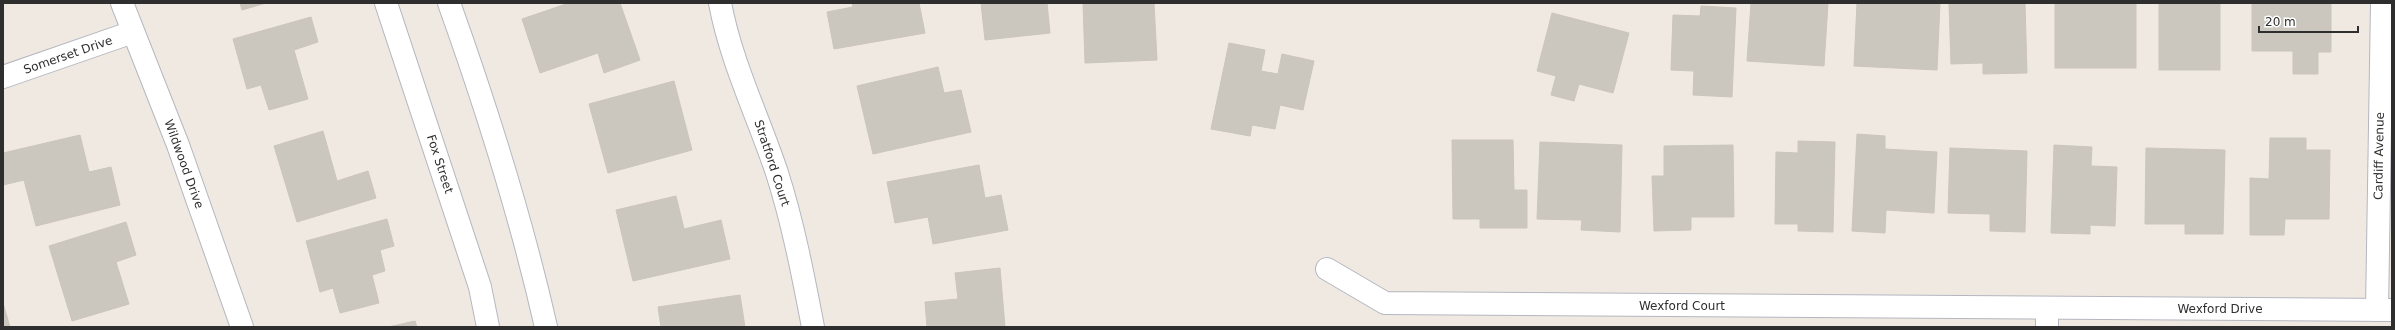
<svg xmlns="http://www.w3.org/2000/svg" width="2395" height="330" font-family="'DejaVu Sans',sans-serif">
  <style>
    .building { fill: #cbc7bf; stroke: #cbc5ba }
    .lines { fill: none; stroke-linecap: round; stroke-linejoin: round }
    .minor-casing { stroke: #b4b7c1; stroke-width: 24 }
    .minor { stroke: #fff; stroke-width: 22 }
    .labels { text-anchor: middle; stroke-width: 3.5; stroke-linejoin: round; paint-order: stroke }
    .street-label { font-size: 12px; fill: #2e2e2e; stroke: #fff }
  </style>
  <rect width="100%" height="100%" fill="#efe9e1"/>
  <!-- building -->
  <g class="building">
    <path d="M 240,3 L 266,3 L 242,10 Z"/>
    <path d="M 569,3 L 620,3 L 640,60 L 604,73 L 598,53 L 540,73 L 522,19 Z"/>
    <path d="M 852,3 L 919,3 L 925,33 L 834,49 L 827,12 L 853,7 Z"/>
    <path d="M 981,3 L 1047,3 L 1050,33 L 985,40 Z"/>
    <path d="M 1083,3 L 1154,3 L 1157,60 L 1085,63 Z"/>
    <path d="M 1751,3 L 1828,3 L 1824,66 L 1747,61 Z"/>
    <path d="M 1857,3 L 1940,3 L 1937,70 L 1854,66 Z"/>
    <path d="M 1949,3 L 2025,3 L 2027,73 L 1983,74 L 1983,63 L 1951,64 Z"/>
    <rect x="2055" y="3" width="81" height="65"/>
    <rect x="2159" y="3" width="61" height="67"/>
    <path d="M 2252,3 L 2331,3 L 2331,52 L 2318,52 L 2318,74 L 2293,74 L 2293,51 L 2252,51 Z"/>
    <path d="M 1701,6 L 1736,8 L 1732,97 L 1693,95 L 1694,71 L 1671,70 L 1673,15 L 1700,16 Z"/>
    <path d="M 1552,13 L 1629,33 L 1613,93 L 1579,84 L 1574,101 L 1551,95 L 1556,76 L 1537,71 Z"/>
    <path d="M 311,17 L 318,42 L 294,50 L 308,99 L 269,110 L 261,85 L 247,89 L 233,39 Z"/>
    <path d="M 1229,43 L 1265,50 L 1261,71 L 1278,74 L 1282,54 L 1314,61 L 1303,110 L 1280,105 L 1275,129 L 1252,125 L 1250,136 L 1211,129 Z"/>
    <path d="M 938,67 L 944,93 L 961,90 L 971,132 L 873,154 L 857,86 Z"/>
    <path d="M 674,81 L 692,150 L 608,173 L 589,104 Z"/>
    <path d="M 323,131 L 337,181 L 368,171 L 376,198 L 297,222 L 274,146 Z"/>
    <path d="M 1857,134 L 1885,136 L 1885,149 L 1937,152 L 1934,213 L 1886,210 L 1885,233 L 1852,231 Z"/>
    <path d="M 80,135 L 89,172 L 111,167 L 120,205 L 36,226 L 24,180 L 3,185 L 3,153 Z"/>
    <path d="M 2270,138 L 2306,138 L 2306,150 L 2330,150 L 2329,219 L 2285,219 L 2284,235 L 2250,235 L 2250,178 L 2269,179 Z"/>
    <path d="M 1452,140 L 1513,140 L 1514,190 L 1527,190 L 1527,228 L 1480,228 L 1480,219 L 1453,219 Z"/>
    <path d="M 1798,141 L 1835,142 L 1833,232 L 1798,231 L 1798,224 L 1775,224 L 1776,152 L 1798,153 Z"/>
    <path d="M 1540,142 L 1622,145 L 1620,232 L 1581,230 L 1582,220 L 1537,219 Z"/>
    <path d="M 1733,145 L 1734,217 L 1691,217 L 1691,230 L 1654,231 L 1652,176 L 1664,176 L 1664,146 Z"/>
    <path d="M 2054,145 L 2092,147 L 2091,166 L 2117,167 L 2115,226 L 2090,225 L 2090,234 L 2051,233 Z"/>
    <path d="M 1950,148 L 2027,151 L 2025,232 L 1990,231 L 1990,214 L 1948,213 Z"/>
    <path d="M 2146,148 L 2225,150 L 2223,234 L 2185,234 L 2185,224 L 2145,224 Z"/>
    <path d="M 979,165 L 985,198 L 1001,195 L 1008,230 L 933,244 L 928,217 L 895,223 L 887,182 Z"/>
    <path d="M 676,196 L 684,229 L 721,220 L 730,259 L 633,281 L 616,210 Z"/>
    <path d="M 387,219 L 394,246 L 380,250 L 385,271 L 372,275 L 379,303 L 340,313 L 333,288 L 320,292 L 306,241 Z"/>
    <path d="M 126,222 L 136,255 L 116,262 L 129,304 L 72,321 L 49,246 Z"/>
    <path d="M 1000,268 L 1005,327 L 927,327 L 925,302 L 958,299 L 955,273 Z"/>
    <path d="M 740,295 L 745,327 L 661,327 L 658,307 Z"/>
    <path d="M 3,303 L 10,327 L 3,327 Z"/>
    <path d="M 415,321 L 417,327 L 388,327 Z"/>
  </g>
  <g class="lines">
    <defs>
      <g id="minor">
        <path d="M 122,3 L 178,145 L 242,327"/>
        <path d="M 386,3 L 480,287 L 488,327"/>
        <path d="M 449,3 C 487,109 521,217 546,327"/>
        <path d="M 720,3 C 731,62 758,116 777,173 C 793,223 803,275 813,327"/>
        <path d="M 3,77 L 133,32"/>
        <path d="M 1327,269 L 1385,303 L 2392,310"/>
        <path d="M 2047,309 L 2047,327"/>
        <path d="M 2377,310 L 2382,3"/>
      </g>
    </defs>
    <!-- minor casing -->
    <use href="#minor" class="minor-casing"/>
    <!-- minor -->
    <use href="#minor" class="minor"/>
  </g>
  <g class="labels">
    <!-- street labels -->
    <g class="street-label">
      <text transform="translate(68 55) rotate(-19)" y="4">Somerset Drive</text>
      <text transform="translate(2379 156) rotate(-89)" y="4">Cardiff Avenue</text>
      <text transform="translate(772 163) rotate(72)" y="4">Stratford Court</text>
      <text transform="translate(184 164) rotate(70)" y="4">Wildwood Drive</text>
      <text transform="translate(440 164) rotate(72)" y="4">Fox Street</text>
      <text x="1682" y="310">Wexford Court</text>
      <text x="2220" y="313">Wexford Drive</text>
    </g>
  </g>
  <!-- border -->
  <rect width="2395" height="330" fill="none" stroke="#2e2e2e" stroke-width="8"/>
  <!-- scale -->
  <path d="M2259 26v6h99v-6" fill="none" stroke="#2e2e2e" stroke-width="2"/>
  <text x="2265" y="26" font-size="12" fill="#2e2e2e" stroke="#ffffff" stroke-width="3" paint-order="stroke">20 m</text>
</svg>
